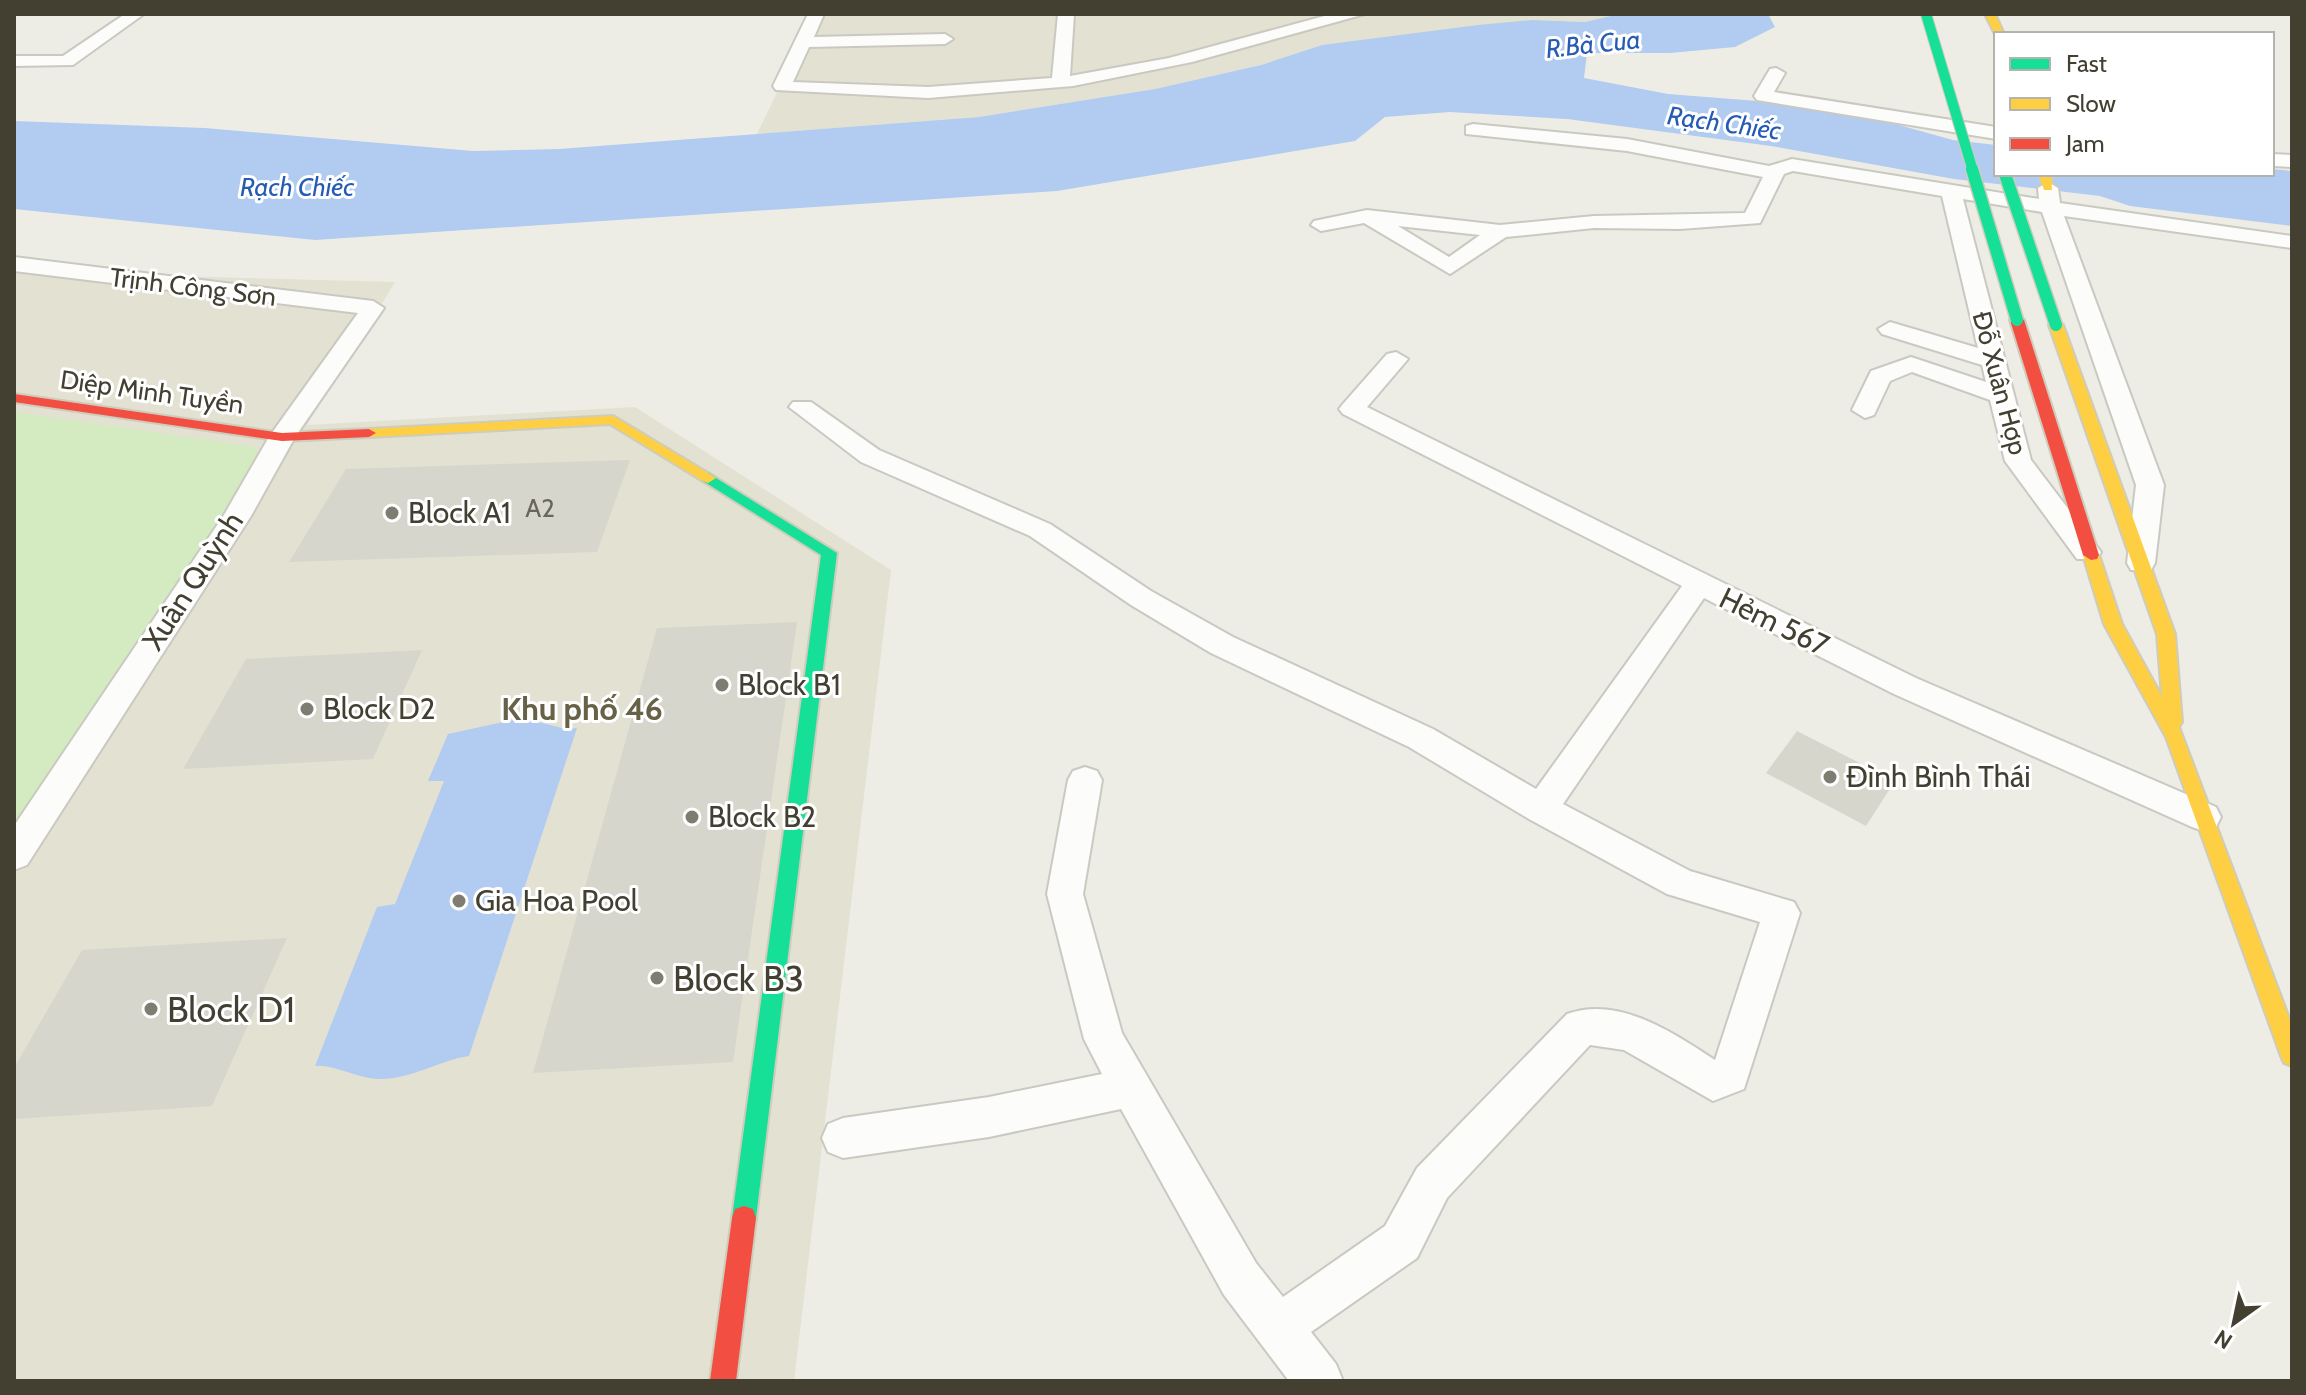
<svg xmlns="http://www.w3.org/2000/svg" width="2306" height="1395" font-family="Cabin,sans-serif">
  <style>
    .residential { fill: #e3e1d2 }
    .green { fill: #d4ebc2 }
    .water { fill: #b2cbf0 }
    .building { fill: #d7d6cd }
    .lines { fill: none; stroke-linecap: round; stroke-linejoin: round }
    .street-casing { stroke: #cac9c1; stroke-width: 4 }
    .fast-casing { stroke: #ceccbb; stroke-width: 4 }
    .slow-casing { stroke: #ceccbb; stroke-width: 4 }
    .jam-casing { stroke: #ceccbb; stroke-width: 4 }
    .street { fill: #fcfcfb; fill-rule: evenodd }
    .fast { fill: #16e098; fill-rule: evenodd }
    .slow { fill: #ffcf43; fill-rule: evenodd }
    .jam { fill: #f24e42; fill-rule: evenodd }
    .fast-bridge-far1-casing { stroke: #ceccbb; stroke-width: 12; stroke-linecap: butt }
    .fast-bridge-casing { stroke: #ceccbb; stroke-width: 15; stroke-linecap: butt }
    .fast-bridge-far1 { stroke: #16e098; stroke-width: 10 }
    .fast-bridge { stroke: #16e098; stroke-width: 12 }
    .poi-dot { fill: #7f7d71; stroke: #fff; stroke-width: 3 }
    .labels { text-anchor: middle; stroke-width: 6; stroke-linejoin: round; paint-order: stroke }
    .far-water-label { font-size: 26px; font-style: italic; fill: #265bb4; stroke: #fff }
    .far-street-label { font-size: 26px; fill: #434032; stroke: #fff }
    .number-label { font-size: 26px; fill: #69665a }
    .poi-label { font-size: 30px; fill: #434032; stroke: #fff; text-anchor: start }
    .street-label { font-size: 30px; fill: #434032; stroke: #fff }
    .neighbourhood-label { font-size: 32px; font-weight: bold; fill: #676148; stroke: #fff }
    .near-poi-label { font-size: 36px; fill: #434032; stroke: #fff; text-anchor: start }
  </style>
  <rect width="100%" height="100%" fill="#eeede5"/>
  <!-- residential -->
  <g class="residential">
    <path d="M 815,14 L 1619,14 L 1585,22 L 1532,20 L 1322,45 L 1261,65 L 1155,89 L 979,117 L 757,134 Z"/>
    <path d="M 14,272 L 395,282 L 307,425 L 635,407 L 891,570 L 794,1381 L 14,1381 Z"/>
  </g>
  <!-- green -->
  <path class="green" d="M 14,412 L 255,447 L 263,457 L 14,828 Z"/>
  <!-- water -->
  <g class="water">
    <path d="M 1619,14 L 1768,14 L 1775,27 L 1735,47 L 1670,53 L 1587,53 L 1584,78 L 1668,94 L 1782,103 L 1888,122 L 1953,140 L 1996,145 L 1996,174 L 2272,174 L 2272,169 L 2292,171 L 2292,226 L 2130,206 L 2100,196 L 1954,179 L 1771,146 L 1567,119 L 1450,112 L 1385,117 L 1355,141 L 1057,191 L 315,240 L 14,209 L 14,121 L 205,128 L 473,151 L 559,149 L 979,117 L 1155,89 L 1261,65 L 1322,45 L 1478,25 L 1532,20 L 1585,22 Z"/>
    <path d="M 522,718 L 566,729 L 577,728 L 469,1056 C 440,1060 414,1078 383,1079 C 358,1080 335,1064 315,1066 L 377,907 L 395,904 L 444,781 L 428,781 L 448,734 Z"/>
  </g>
  <!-- building -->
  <g class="building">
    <path d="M 630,460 L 597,552 L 289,562 L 346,469 Z"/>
    <path d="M 797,622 L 733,1062 L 533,1073 L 657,628 Z"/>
    <path d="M 422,650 L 373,759 L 183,769 L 246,659 Z"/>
    <path d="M 1797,731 L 1895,781 L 1866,826 L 1766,773 Z"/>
    <path d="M 287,938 L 212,1106 L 14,1119 L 14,1068 L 82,950 Z"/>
  </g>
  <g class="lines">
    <defs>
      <g id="street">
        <path d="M 125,14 L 144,14 L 73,65 L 14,66 L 14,56 L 63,56 Z"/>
        <path d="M 808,14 L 824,14 L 814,37 L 945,34 L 953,39 L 945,44 L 809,47 L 793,82 L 928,87 L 1052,78 L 1058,14 L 1074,14 L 1070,76 L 1169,58 L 1332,14 L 1365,14 L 1192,62 L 1073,86 L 928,98 L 776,90 L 773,86 Z"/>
        <path d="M 1776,68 L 1785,73 L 1774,92 L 1996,127 L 1996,139 L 1757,100 L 1754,96 L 1770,69 Z"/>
        <path d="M 1473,124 L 1627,139 L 1769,166 L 1792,159 L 2039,199 L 2038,188 L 2048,182 L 2058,188 L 2060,203 L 2292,236 L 2292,248 L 2064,216 L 2164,485 L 2155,563 L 2151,570 L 2131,570 L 2127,563 L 2136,485 L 2042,212 L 1963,199 L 2031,460 L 2101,552 L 2097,559 L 2077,559 L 2005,461 L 1990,400 L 1912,372 L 1890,381 L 1874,415 L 1865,418 L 1852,410 L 1871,371 L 1911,357 L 1986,382 L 1982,365 L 1882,334 L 1878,329 L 1890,322 L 1978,348 L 1942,196 L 1793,171 L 1784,174 L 1760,223 L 1680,229 L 1594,228 L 1506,237 L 1450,274 L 1364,223 L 1321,231 L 1311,225 L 1314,221 L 1367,210 L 1500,225 L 1594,216 L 1745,213 L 1763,177 L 1627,151 L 1466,134 L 1466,126 ZM 1398,226 L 1480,235 L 1449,257 Z"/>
        <path d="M 2272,154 L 2292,155 L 2292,167 L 2272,166 Z"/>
        <path d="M 14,257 L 373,301 L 384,308 L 295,437 L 251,516 L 27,865 L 14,870 L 14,826 L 224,515 L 269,437 L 358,313 L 14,271 Z"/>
        <path d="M 1396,352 L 1408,359 L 1367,407 L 1916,678 L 2216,807 L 2221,817 L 2216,827 L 2204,831 L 2192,827 L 1894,694 L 1704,598 L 1563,804 L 1690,871 L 1794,902 L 1800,913 L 1744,1089 L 1713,1101 L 1624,1050 L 1590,1045 L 1447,1198 L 1417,1258 L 1311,1332 L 1336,1364 L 1343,1381 L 1289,1381 L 1224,1295 L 1121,1109 L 989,1137 L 843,1158 L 828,1152 L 822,1138 L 828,1124 L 843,1118 L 989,1097 L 1102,1074 L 1084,1039 L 1047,894 L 1068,780 L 1073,771 L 1085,767 L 1097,771 L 1102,780 L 1083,894 L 1122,1033 L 1256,1263 L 1283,1297 L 1385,1226 L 1417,1168 L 1567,1014 C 1619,995 1673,1033 1715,1060 L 1760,922 L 1667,894 L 1529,819 L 1409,747 L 1211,653 L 1131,605 L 1030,536 L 861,462 L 789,407 L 793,402 L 811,402 L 879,450 L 1050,524 L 1151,591 L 1233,637 L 1433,729 L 1536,789 L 1682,586 L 1343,414 L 1339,409 L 1343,404 L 1387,354 Z"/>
      </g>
      <path id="fast" d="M 708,473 L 837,553 L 756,1218 L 753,1227 L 744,1230 L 735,1227 L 732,1218 L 821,555 L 703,481 L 700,478 Z"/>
      <g id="slow">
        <path d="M 1985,14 L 1995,14 L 2004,34 L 1996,36 Z"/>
        <path d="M 2039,174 L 2051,174 L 2052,190 L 2044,190 Z"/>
        <path d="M 2056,321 L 2063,325 L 2175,634 L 2182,722 L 2179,727 L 2292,1026 L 2292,1066 L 2284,1063 L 2281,1056 L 2166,737 L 2104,624 L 2083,555 L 2091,550 L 2099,555 L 2122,624 L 2162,697 L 2157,634 L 2049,325 Z"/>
        <path d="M 613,416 L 716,478 L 708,483 L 703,481 L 610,424 L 369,437 L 362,433 L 369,429 Z"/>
      </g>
      <g id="jam">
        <path d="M 2017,316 L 2024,320 L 2099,555 L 2097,559 L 2091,560 L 2083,555 L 2010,320 Z"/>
        <path d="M 14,394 L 282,433 L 369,429 L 376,433 L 369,437 L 282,441 L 14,402 Z"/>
        <path d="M 744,1206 L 753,1209 L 756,1218 L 736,1381 L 710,1381 L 732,1218 L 735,1209 Z"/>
      </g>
    </defs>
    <!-- street casing -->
    <use href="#street" class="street-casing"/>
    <!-- fast casing -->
    <use href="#fast" class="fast-casing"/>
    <!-- slow casing -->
    <use href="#slow" class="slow-casing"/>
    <!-- jam casing -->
    <use href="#jam" class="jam-casing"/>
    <!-- street -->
    <use href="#street" class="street"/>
    <!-- fast -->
    <use href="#fast" class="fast"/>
    <!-- slow -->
    <use href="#slow" class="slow"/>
    <!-- jam -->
    <use href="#jam" class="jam"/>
    <defs>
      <path id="fast-bridge-far1" d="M 1926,14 L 1973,171"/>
      <g id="fast-bridge">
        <path d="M 1972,169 L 2017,320"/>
        <path d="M 2005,174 L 2056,325"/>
      </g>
    </defs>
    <!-- fast-bridge-far1 casing -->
    <use href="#fast-bridge-far1" class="fast-bridge-far1-casing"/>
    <!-- fast-bridge casing -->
    <use href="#fast-bridge" class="fast-bridge-casing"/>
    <!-- fast-bridge-far1 -->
    <use href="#fast-bridge-far1" class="fast-bridge-far1"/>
    <!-- fast-bridge -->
    <use href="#fast-bridge" class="fast-bridge"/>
  </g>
  <!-- markers -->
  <g class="poi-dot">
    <circle cx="392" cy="513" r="8"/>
    <circle cx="722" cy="685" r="8"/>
    <circle cx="307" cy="709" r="8"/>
    <circle cx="1830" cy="777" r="8"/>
    <circle cx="692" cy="817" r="8"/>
    <circle cx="459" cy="901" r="8"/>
    <circle cx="657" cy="978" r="8"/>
    <circle cx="151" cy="1009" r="8"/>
  </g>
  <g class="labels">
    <!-- far-water labels -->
    <g class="far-water-label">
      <text transform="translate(1593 44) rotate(-6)" y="9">R.Bà Cua</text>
      <text transform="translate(1724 123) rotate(8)" y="9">Rạch Chiếc</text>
      <text x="297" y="196">Rạch Chiếc</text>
    </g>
    <!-- far-street labels -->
    <g class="far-street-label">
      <text transform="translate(193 287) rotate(7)" y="9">Trịnh Công Sơn</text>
      <text transform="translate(2000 383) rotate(75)" y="9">Đỗ Xuân Hợp</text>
      <text transform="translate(152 392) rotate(8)" y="9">Diệp Minh Tuyền</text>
    </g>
    <!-- number labels -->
    <g class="number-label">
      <text x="540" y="517">A2</text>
    </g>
    <!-- poi labels -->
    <g class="poi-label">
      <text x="408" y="523">Block A1</text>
      <text x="738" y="695">Block B1</text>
      <text x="323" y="719">Block D2</text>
      <text x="1846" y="787">Đình Bình Thái</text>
      <text x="708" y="827">Block B2</text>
      <text x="475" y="911">Gia Hoa Pool</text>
    </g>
    <!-- street labels -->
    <g class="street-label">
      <text transform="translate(193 581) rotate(-57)" y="10">Xuân Quỳnh</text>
      <text transform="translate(1774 622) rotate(26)" y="10">Hẻm 567</text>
    </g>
    <!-- neighbourhood labels -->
    <g class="neighbourhood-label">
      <text x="582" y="720">Khu phố 46</text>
    </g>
    <!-- near-poi labels -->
    <g class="near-poi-label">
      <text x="673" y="991">Block B3</text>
      <text x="167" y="1022">Block D1</text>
    </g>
  </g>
  <!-- border -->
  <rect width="2306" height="1395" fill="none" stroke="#434032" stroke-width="32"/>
  <!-- legend -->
  <rect x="1994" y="32" width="280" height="144" fill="#ffffff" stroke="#b4b3ad" stroke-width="2"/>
  <rect x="2010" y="58" width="40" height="12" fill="#16e098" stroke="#b4b3ad" stroke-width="2"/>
  <text x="2066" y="72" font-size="24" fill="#434032">Fast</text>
  <rect x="2010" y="98" width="40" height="12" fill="#ffcf43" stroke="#b4b3ad" stroke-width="2"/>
  <text x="2066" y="112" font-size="24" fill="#434032">Slow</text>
  <rect x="2010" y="138" width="40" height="12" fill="#f24e42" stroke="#b4b3ad" stroke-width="2"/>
  <text x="2066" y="152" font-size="24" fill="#434032">Jam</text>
  <!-- north arrow -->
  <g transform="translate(2234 1323) rotate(213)" stroke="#ffffff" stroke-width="6" paint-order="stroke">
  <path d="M0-6L14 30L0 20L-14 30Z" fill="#434032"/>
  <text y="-12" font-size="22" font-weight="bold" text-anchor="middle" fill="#434032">N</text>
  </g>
</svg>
